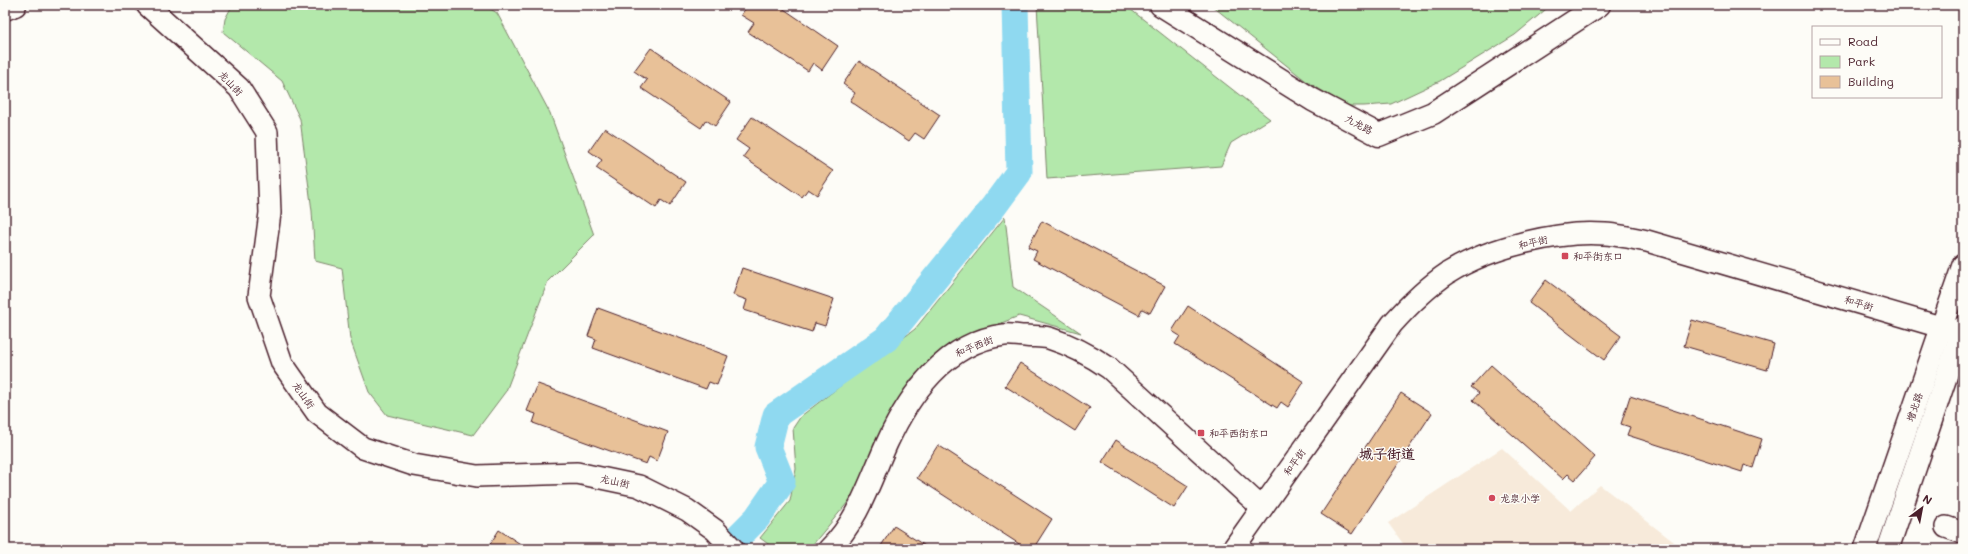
<svg xmlns="http://www.w3.org/2000/svg" width="1968" height="554" font-family="Mali,'LXGW WenKai TC',sans-serif">
  <style>
    .built { fill: #f7eada }
    .green { fill: #b3e8ab; stroke: #7e846b }
    .lines { fill: none; stroke-linecap: round; stroke-linejoin: round }
    .river { stroke: #8fd9f0; stroke-width: 27 }
    .building { fill: #e8c198; stroke: #4a1f2b }
    .minor-casing { stroke: #4a1f2b; stroke-width: 24 }
    .major-casing { stroke: #4a1f2b; stroke-width: 25 }
    .minor { stroke: #fdfcf7; stroke-width: 21 }
    .major { stroke: #fdfcf7; stroke-width: 22 }
    .poi-dot { fill: #d1495b; stroke: #fdfcf7; stroke-width: 1.5 }
    .labels { text-anchor: middle; stroke-width: 3; stroke-linejoin: round; paint-order: stroke }
    .street-label { font-size: 10px; fill: #4a1f2b; stroke: #fdfcf7 }
    .poi-label { font-size: 10px; fill: #4a1f2b; stroke: #fdfcf7; text-anchor: start }
    .district-label { font-size: 14px; font-weight: bold; fill: #4a1f2b; stroke: #fdfcf7 }
  </style>
  <rect width="100%" height="100%" fill="#fdfcf7"/>
  <filter id="ink" filterUnits="userSpaceOnUse"><feTurbulence type="fractalNoise" baseFrequency=".025" numOctaves="2"/><feDisplacementMap in="SourceGraphic" scale="8" xChannelSelector="R" yChannelSelector="G"/><feConvolveMatrix kernelMatrix="1 2 1 2 8 2 1 2 1" color-interpolation-filters="sRGB"/></filter>
  <g filter="url(#ink)">
    <!-- built -->
    <path class="built" d="M 1502,448 L 1571,511 L 1600,485 L 1683,549 L 1407,549 L 1388,523 Z"/>
    <!-- green -->
    <g class="green">
      <path d="M 254,5 L 484,5 L 497,13 L 550,113 L 594,235 L 548,281 L 506,391 L 473,435 L 387,415 L 369,392 L 350,339 L 342,268 L 315,261 L 312,211 L 300,119 L 282,81 L 223,32 L 225,19 L 232,6 Z"/>
      <path d="M 1037,5 L 1122,5 L 1130,9 L 1270,119 L 1231,143 L 1221,166 L 1047,179 Z"/>
      <path d="M 1211,5 L 1551,5 L 1515,35 L 1440,81 L 1391,104 L 1364,106 L 1347,106 L 1306,81 Z"/>
      <path d="M 1005,217 L 1013,287 L 1081,333 L 1019,316 L 971,335 L 911,379 L 886,425 L 858,490 L 809,549 L 775,549 L 760,538 L 790,501 L 796,469 L 793,428 L 801,416 L 915,329 Z"/>
    </g>
    <g class="lines">
      <!-- river -->
      <path class="river" d="M 726,549 L 757,518 L 782,482 L 768,447 L 776,415 L 886,339 L 994,206 L 1019,172 L 1015,5"/>
    </g>
    <!-- building -->
    <g class="building">
      <path d="M 748,5 L 778,5 L 838,46 L 822,70 L 813,63 L 808,71 L 748,32 L 754,23 L 741,15 Z"/>
      <path d="M 651,48 L 731,102 L 715,126 L 706,120 L 701,128 L 641,88 L 647,80 L 634,71 Z"/>
      <path d="M 859,61 L 940,115 L 924,139 L 915,133 L 909,141 L 850,101 L 855,93 L 843,84 Z"/>
      <path d="M 752,117 L 833,171 L 817,195 L 808,189 L 802,197 L 743,157 L 749,149 L 736,140 Z"/>
      <path d="M 605,128 L 686,182 L 670,206 L 661,200 L 656,208 L 596,168 L 602,160 L 589,151 Z"/>
      <path d="M 1042,221 L 1165,286 L 1150,313 L 1142,309 L 1139,315 L 1033,259 L 1037,251 L 1028,247 Z"/>
      <path d="M 742,268 L 834,299 L 825,326 L 815,323 L 812,332 L 744,310 L 747,300 L 733,295 Z"/>
      <path d="M 1546,280 L 1621,336 L 1604,360 L 1529,303 Z"/>
      <path d="M 1188,306 L 1304,382 L 1288,407 L 1281,402 L 1277,408 L 1175,344 L 1180,336 L 1172,331 Z"/>
      <path d="M 598,308 L 728,356 L 717,385 L 709,382 L 706,389 L 593,348 L 596,339 L 588,336 Z"/>
      <path d="M 1692,320 L 1774,344 L 1767,370 L 1684,346 Z"/>
      <path d="M 1020,363 L 1090,408 L 1075,431 L 1005,386 Z"/>
      <path d="M 1491,365 L 1595,457 L 1575,480 L 1568,474 L 1563,479 L 1473,400 L 1479,393 L 1471,387 Z"/>
      <path d="M 538,384 L 668,432 L 657,461 L 649,457 L 646,464 L 533,423 L 536,414 L 527,411 Z"/>
      <path d="M 1401,393 L 1432,413 L 1352,534 L 1321,514 Z"/>
      <path d="M 1630,396 L 1762,439 L 1753,468 L 1744,465 L 1742,472 L 1627,435 L 1630,427 L 1621,424 Z"/>
      <path d="M 1116,440 L 1188,486 L 1174,508 L 1102,462 Z"/>
      <path d="M 938,445 L 1052,519 L 1033,549 L 1027,549 L 917,478 Z"/>
      <path d="M 894,526 L 930,549 L 879,549 Z"/>
      <path d="M 499,530 L 528,549 L 487,549 Z"/>
    </g>
    <g class="lines">
      <defs>
        <g id="minor">
          <path d="M 147,5 L 239,88 L 267,132 L 270,213 L 259,296 L 282,363 L 317,413 L 363,448 L 414,465 L 477,476 L 577,473 L 639,486 L 687,510 L 715,530 L 733,549"/>
          <path d="M 1946,527 L 1963,533"/>
          <path d="M 829,549 C 858,522 871,478 887,443 C 909,395 946,342 1004,335 C 1011,334 1019,336 1025,336 C 1033,337 1042,336 1049,338 C 1071,345 1090,355 1109,368 L 1262,508"/>
          <path d="M 1233,549 L 1392,324 C 1409,305 1427,287 1448,273 C 1488,248 1558,230 1605,234 C 1619,235 1633,238 1647,241 L 1961,333"/>
          <path d="M 1865,549 L 1963,265"/>
          <path d="M 1888,549 L 1963,327"/>
        </g>
        <g id="major">
          <path d="M 1161,5 L 1313,100 L 1379,135 L 1433,113 L 1599,5"/>
          <path d="M 5,9 L 15,5"/>
        </g>
      </defs>
      <!-- minor casing -->
      <use href="#minor" class="minor-casing"/>
      <!-- major casing -->
      <use href="#major" class="major-casing"/>
      <!-- minor -->
      <use href="#minor" class="minor"/>
      <!-- major -->
      <use href="#major" class="major"/>
    </g>
  </g>
  <!-- markers -->
  <g class="poi-dot">
    <rect x="1561" y="252" width="8" height="8" rx="2"/>
    <rect x="1197" y="429" width="8" height="8" rx="2"/>
    <circle cx="1492" cy="498" r="4"/>
  </g>
  <g class="labels">
    <!-- street labels -->
    <g class="street-label">
      <text transform="translate(231 83) rotate(46)" y="4">龙山街</text>
      <text transform="translate(1359 124) rotate(28)" y="4">九龙路</text>
      <text transform="translate(1533 242) rotate(-13)" y="4">和平街</text>
      <text transform="translate(1859 303) rotate(17)" y="4">和平街</text>
      <text transform="translate(974 346) rotate(-22)" y="4">和平西街</text>
      <text transform="translate(304 395) rotate(55)" y="4">龙山街</text>
      <text transform="translate(1914 407) rotate(-71)" y="4">增北路</text>
      <text transform="translate(1294 462) rotate(-55)" y="4">和平街</text>
      <text transform="translate(615 481) rotate(12)" y="4">龙山街</text>
    </g>
    <!-- poi labels -->
    <g class="poi-label">
      <text x="1573" y="260">和平街东口</text>
      <text x="1209" y="437">和平西街东口</text>
      <text x="1500" y="502">龙泉小学</text>
    </g>
    <!-- district labels -->
    <g class="district-label">
      <text x="1387" y="459">城子街道</text>
    </g>
  </g>
  <!-- margin -->
  <rect width="1968" height="554" fill="none" stroke="#fdfcf7" stroke-width="20"/>
  <rect x="10" y="10" width="1948" height="534" fill="none" stroke="#4a1f2b" stroke-width="1.5" filter="url(#ink)"/>
  <!-- legend -->
  <rect x="1812" y="26" width="130" height="72" fill="#fdfcf7" stroke="#b5a4a5"/>
  <rect x="1820" y="39" width="20" height="6" fill="#fdfcf7" stroke="#b5a4a5"/>
  <text x="1848" y="46" font-size="12" fill="#4a1f2b">Road</text>
  <rect x="1820" y="56" width="20" height="12" fill="#b3e8ab" stroke="#b5a4a5"/>
  <text x="1848" y="66" font-size="12" fill="#4a1f2b">Park</text>
  <rect x="1820" y="76" width="20" height="12" fill="#e8c198" stroke="#b5a4a5"/>
  <text x="1848" y="86" font-size="12" fill="#4a1f2b">Building</text>
  <!-- north arrow -->
  <g transform="translate(1922 508) rotate(32)" stroke="#fdfcf7" stroke-width="3" paint-order="stroke">
  <path d="M0-3L7 15L0 10L-7 15Z" fill="#4a1f2b"/>
  <text y="-6" font-size="11" font-weight="bold" text-anchor="middle" fill="#4a1f2b">N</text>
  </g>
</svg>
